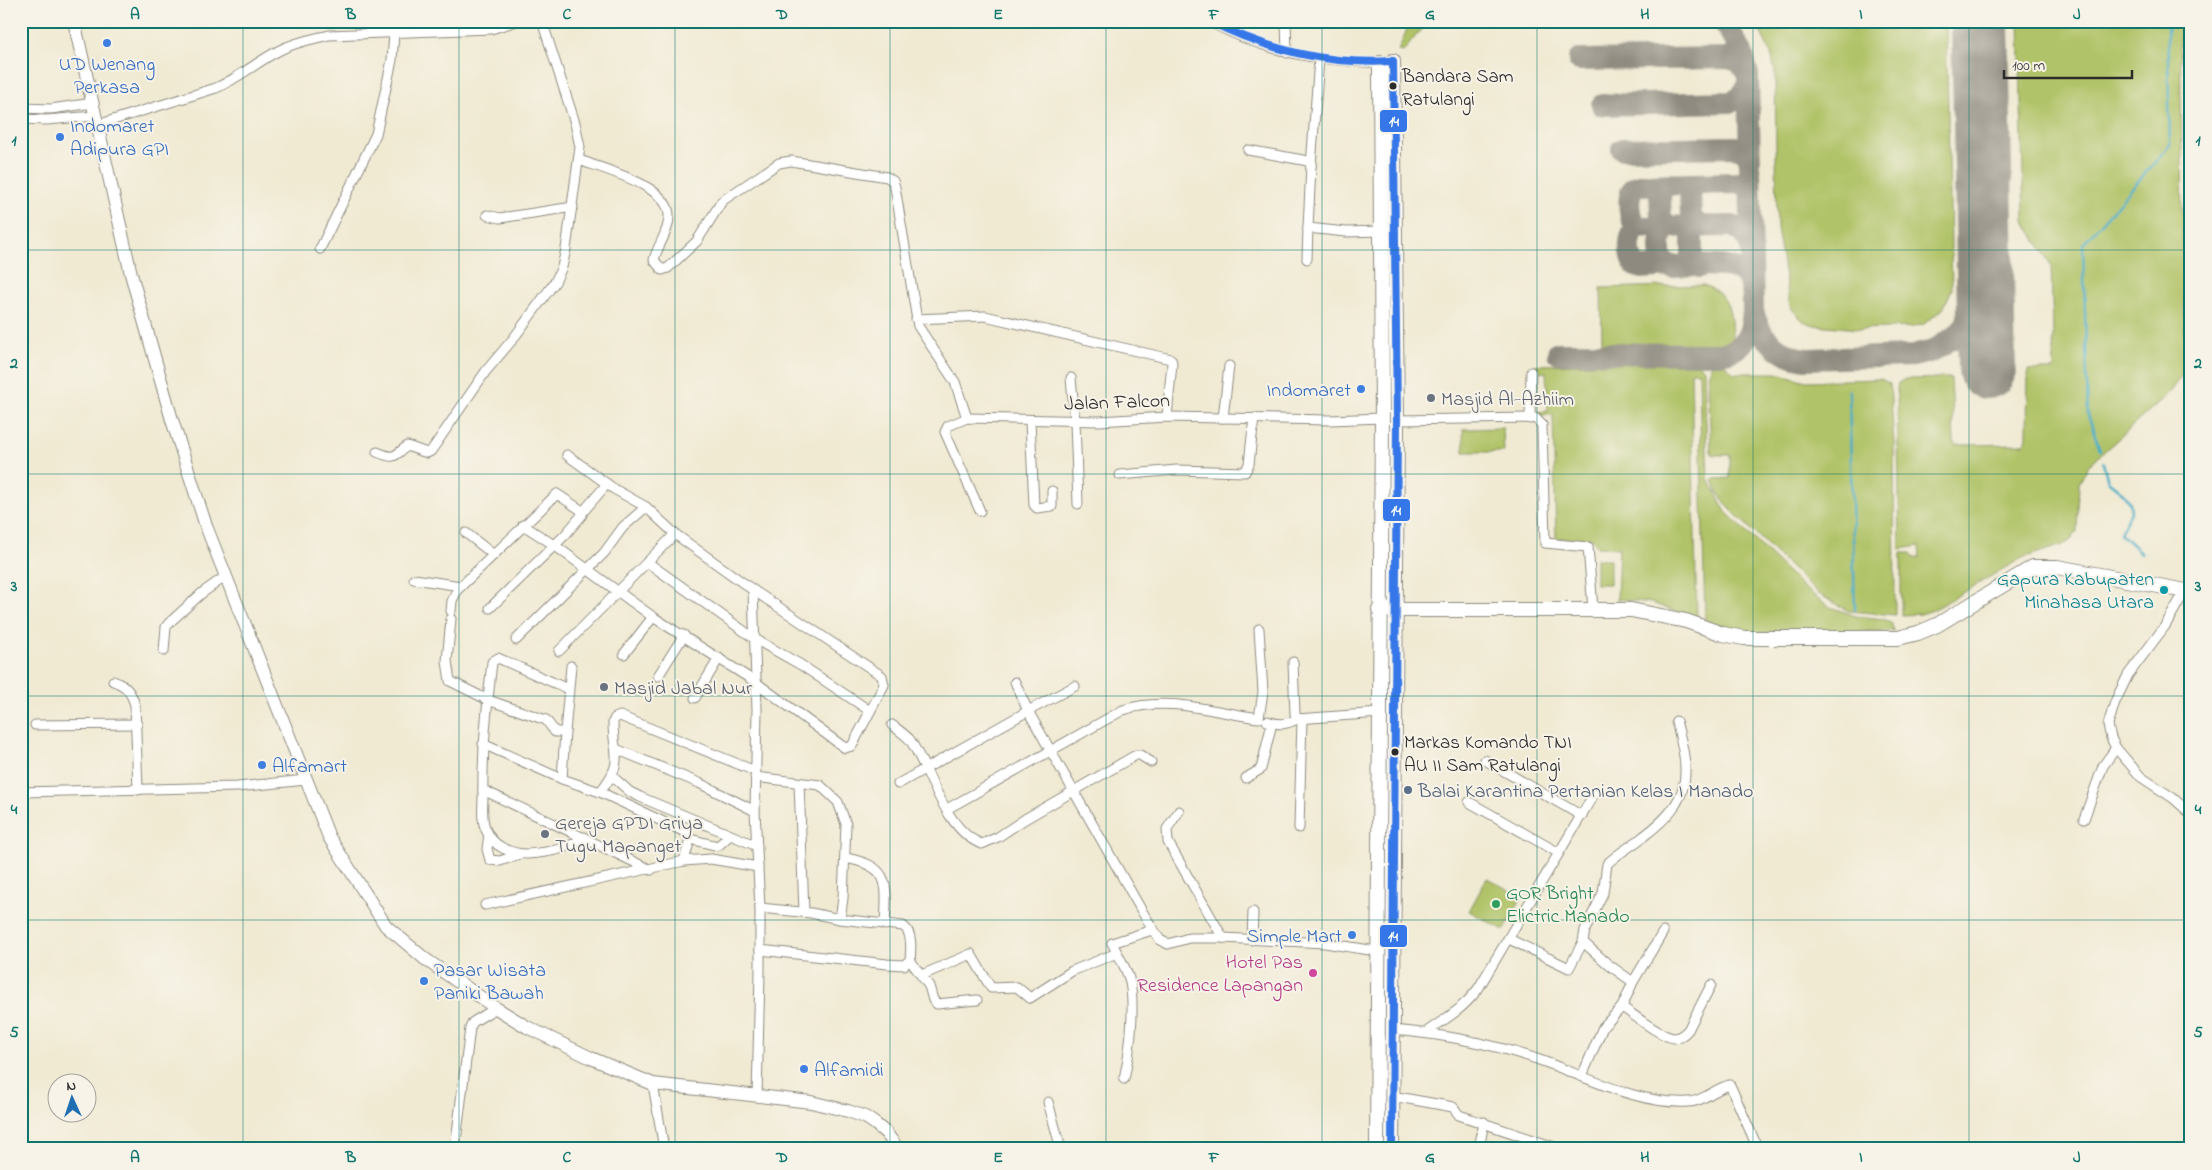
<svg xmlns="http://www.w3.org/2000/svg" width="2212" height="1170" font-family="'Indie Flower',sans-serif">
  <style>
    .green { fill: #b0c367; stroke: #6e7749 }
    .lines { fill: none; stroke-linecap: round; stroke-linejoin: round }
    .stream { stroke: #48adc8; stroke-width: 2.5 }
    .taxiway { stroke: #8e8a7f; stroke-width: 22 }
    .runway { stroke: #8e8a7f; stroke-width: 58 }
    .minor-casing { stroke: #8e8a7f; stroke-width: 11 }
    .secondary-casing { stroke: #8e8a7f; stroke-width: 14 }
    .primary-casing { stroke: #8e8a7f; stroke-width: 16 }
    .trunk-casing { stroke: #8e8a7f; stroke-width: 16 }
    .minor { stroke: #fff; stroke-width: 9 }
    .secondary { stroke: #fff; stroke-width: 12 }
    .primary { stroke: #fff; stroke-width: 14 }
    .trunk { stroke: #fff; stroke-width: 14 }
    .bus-1-casing { stroke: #f7f3e8; stroke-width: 11 }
    .bus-1 { stroke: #3577e9; stroke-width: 8 }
    .grid { fill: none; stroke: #0f766e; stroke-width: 1; stroke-opacity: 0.55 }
    .shop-dot { fill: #3f7fe0; stroke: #f7f3e8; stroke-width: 2 }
    .bus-dot { fill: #2b2b2b; stroke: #f7f3e8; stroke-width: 2 }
    .worship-dot { fill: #6b7280; stroke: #f7f3e8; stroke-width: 2 }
    .culture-dot { fill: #0f9aa8; stroke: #f7f3e8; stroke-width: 2 }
    .service-dot { fill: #5c6f8a; stroke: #f7f3e8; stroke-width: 2 }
    .leisure-dot { fill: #2e9e5b; stroke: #f7f3e8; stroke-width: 2 }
    .hotel-dot { fill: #d1479c; stroke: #f7f3e8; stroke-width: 2 }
    .labels { text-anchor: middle; stroke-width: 4; stroke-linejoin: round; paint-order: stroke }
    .bus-label { font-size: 19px; fill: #2b2b2b; stroke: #f7f3e8; text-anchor: start }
    .shop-label { font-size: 20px; fill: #366cbe; stroke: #f7f3e8; text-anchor: start }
    .worship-label { font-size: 20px; fill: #5b616d; stroke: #f7f3e8; text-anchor: start }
    .street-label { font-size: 20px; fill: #2b2b2b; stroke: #f7f3e8 }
    .culture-label { font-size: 20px; fill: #0d838f; stroke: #f7f3e8; text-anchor: end }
    .service-label { font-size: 20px; fill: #4e5e75; stroke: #f7f3e8; text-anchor: start }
    .leisure-label { font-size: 20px; fill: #27864d; stroke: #f7f3e8; text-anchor: start }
    .hotel-label { font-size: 20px; fill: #b23c85; stroke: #f7f3e8; text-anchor: end }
    .line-badge { stroke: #f7f3e8; stroke-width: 2 }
    .badge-label { font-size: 14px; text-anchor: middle; font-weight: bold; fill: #fff }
    .neatline { fill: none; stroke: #0f766e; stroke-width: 2 }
    .grid-label { font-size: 16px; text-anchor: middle; font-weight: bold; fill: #0f766e }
  </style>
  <rect width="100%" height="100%" fill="#f7f3e8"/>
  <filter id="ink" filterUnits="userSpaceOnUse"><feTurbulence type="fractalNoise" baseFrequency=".02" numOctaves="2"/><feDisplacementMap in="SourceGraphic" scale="10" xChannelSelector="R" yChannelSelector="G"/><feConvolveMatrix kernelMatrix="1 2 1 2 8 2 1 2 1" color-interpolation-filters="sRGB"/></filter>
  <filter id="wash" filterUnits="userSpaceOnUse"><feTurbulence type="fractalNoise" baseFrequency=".0096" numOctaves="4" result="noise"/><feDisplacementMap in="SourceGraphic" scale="20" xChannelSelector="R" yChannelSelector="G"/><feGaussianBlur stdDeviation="1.12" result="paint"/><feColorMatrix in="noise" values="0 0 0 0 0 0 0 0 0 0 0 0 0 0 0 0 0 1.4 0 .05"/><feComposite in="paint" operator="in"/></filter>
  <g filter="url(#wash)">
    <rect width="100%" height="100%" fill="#f0ead3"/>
    <!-- green -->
    <g class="green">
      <path d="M 1417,21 L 1428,21 L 1403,52 L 1398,51 L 1407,29 Z"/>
      <path d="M 1755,21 L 1946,21 L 1952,289 L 1943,309 L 1924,324 L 1913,327 L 1860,329 L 1814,325 L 1803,321 L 1790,307 L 1777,228 L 1775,72 L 1771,53 Z"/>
      <path d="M 2019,21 L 2180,21 L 2185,360 L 2182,375 L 2169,393 L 2088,466 L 2079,484 L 2077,531 L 2071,540 L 2060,546 L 2022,558 L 1933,610 L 1921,614 L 1901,615 L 1901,553 L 1911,553 L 1913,558 L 1920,558 L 1919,546 L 1900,549 L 1897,388 L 1898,383 L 1905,379 L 1951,378 L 1954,441 L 1956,445 L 2024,444 L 2027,434 L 2028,370 L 2054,370 L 2051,265 L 2024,220 Z"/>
      <path d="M 1703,285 C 1731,294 1731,313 1732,339 L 1725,344 L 1605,345 L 1602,342 L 1601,288 Z"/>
      <path d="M 1719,361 L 1726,365 L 1734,373 L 1777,373 L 1806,381 L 1881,379 L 1890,384 L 1894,443 L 1895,615 L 1848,611 L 1817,593 L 1731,510 L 1717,492 L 1713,479 L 1730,478 L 1730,455 L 1713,455 L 1711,452 L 1708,376 L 1712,364 Z"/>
      <path d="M 1685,362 L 1698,363 L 1704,369 L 1708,478 L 1726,512 L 1804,588 L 1830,607 L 1856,616 L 1883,619 L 1892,624 L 1893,631 L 1744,633 L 1705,623 L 1699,372 L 1691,372 L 1697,620 L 1652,603 L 1617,599 L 1619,548 L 1597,547 L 1592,538 L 1556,539 L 1553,415 L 1538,415 L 1538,412 L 1548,411 L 1546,372 L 1536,373 L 1535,365 Z"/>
      <path d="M 1503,428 L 1504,452 L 1464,452 L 1463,429 Z"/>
      <rect x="1596" y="559" width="14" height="25"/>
      <path d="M 1487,878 L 1522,897 L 1504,930 L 1469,911 Z"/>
    </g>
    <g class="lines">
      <!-- stream -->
      <g class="stream">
        <path d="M 1849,390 L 1855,610"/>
        <path d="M 2100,450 L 2088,415 L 2083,244 L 2170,145 L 2167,21"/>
        <path d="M 2103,463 L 2108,481 L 2124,494 L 2130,503 L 2131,512 L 2120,533 L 2141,553"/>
      </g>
      <!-- taxiway -->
      <g class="taxiway">
        <path d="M 1579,60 L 1729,58 L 1740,62 L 1748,75"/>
        <path d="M 1602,105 L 1731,102 L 1741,97 L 1748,84"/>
        <path d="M 1622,149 L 1735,147 L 1744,150 L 1750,159"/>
        <path d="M 1750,173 L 1746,181 L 1741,183 L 1639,185 L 1633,188 C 1627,198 1628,222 1639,227 L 1733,226 L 1745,234 L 1752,249"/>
        <path d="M 1669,184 L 1663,188 L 1660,194 L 1661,219 L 1669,226 C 1657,232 1656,264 1671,267"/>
        <path d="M 1698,184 L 1690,192 L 1691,218 L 1699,225 L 1692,229 L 1692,261 L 1699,267"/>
        <path d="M 1639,227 C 1627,232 1628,256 1635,266 L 1642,268 C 1662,267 1725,261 1740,271 C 1747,275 1750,282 1752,290"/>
        <path d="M 1753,311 C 1760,338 1779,356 1807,359 L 1913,356 L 1933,351 L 1957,335 L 1975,313 L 1982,293 L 1985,264"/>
        <path d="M 1558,353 L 1719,354 C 1745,351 1752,333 1753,310 L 1748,75 L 1742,52 L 1723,21"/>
      </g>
      <!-- runway -->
      <path class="runway" d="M 1980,21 L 1987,370"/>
    </g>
  </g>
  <g filter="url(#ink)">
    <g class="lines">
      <defs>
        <g id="minor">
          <path d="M 1208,21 C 1255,46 1297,58 1350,61 C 1362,62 1374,63 1385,62"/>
          <path d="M 1286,21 L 1287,53"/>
          <path d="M 21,108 L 51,109 L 93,103"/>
          <path d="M 21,119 L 46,120 L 95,116"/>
          <path d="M 97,125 L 216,88 C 239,78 258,61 280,50 C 296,42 313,39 329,35 L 491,29 L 517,21"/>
          <path d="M 1248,150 L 1308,161 L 1311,166 L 1308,228 L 1346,232 L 1380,231"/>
          <path d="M 579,160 C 603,169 671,186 669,217 C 669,232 657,246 654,260 L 662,270 L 668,268 L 697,241 L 722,201 L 779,163 L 791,161 L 887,177 L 893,181 L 895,187 L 918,326 L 955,382 L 967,418"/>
          <path d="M 1311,166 L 1319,59"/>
          <path d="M 487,215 L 500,218 L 573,207"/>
          <path d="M 320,249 L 376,134 L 392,60 L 394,33"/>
          <path d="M 1307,259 L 1308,228"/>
          <path d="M 916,319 L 985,316 L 1171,359 L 1172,363 L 1167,417"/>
          <path d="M 1071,378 L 1075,421 L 1078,504"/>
          <path d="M 1223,418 L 1229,366"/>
          <path d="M 1530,419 L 1531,372"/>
          <path d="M 1397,420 L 1535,418 L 1542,425 L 1545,543 L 1588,547 L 1593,609"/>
          <path d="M 1030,421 L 1034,505 L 1037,508 L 1052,506 L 1052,491"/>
          <path d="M 377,452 C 395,459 392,458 407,446 L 427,453 L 431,451 L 486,371 L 513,339 L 555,282 L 562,267 L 566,249 L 580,147 L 575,123 L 542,21"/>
          <path d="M 1120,475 L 1177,470 L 1245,472 L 1249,464 L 1254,418"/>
          <path d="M 980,511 L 945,432 L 948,426 L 967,418 L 1099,421 L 1167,417 L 1330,420 L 1382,418"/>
          <path d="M 582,513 L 607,484"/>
          <path d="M 523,525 L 554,545 L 653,617 L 754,681 L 845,748 L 852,746 L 884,685 L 882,676 L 753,590 L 675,534 L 646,507 L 614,489 L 567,455"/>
          <path d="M 466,533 L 494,555"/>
          <path d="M 647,562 L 755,639 L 801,665 L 870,711"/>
          <path d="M 414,579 L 461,586"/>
          <path d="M 753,590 L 757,710 L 755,811 L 760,908 L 760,972 L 757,1097"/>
          <path d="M 2185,591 L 2165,626 L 2128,675 L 2115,702 L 2108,725 L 2111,738 L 2116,748 L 2141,777 L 2173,798 L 2191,814"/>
          <path d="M 451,611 L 452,601 L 457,590 L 557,494 L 581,510 L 582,515 L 565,535 L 490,608"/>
          <path d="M 451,619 L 447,661 L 450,681 L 488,700 L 546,720 L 555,732 L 565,732 L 562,779"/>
          <path d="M 516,640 L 604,553 L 623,527 L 646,507"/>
          <path d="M 164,651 L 166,627 L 169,623 L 202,593 L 226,576"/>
          <path d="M 559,651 L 675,534"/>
          <path d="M 624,654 L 653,617"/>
          <path d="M 1293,662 L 1295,714 L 1297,719 L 1380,713"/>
          <path d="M 658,676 L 684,635"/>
          <path d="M 113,681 C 126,685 131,692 135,705 L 138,790"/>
          <path d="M 1075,686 L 1028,711 L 1143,913 L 1160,940 L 1168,944 L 1189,938 L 1223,938 L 1325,943 L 1376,951"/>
          <path d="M 568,689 L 498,658 L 492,662 C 487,707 482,751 483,796 C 483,807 481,820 486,830 C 492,846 511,854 527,854 C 546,853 569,849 584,837"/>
          <path d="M 695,698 L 719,658"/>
          <path d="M 1267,721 C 1278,725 1286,725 1297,719"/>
          <path d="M 35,725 L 137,724"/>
          <path d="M 892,725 C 898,730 905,734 910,740 C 930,770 946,832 982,844 L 998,837 L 1025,819 L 1136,755 L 1140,755 L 1151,762"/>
          <path d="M 565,732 L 571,666"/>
          <path d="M 483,744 L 562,779 L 600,792 L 687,833 L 690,839 L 684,861"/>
          <path d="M 616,749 L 699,783 L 755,811"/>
          <path d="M 1485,760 L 1582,816"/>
          <path d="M 612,776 L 630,792 L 640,797 L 757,846"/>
          <path d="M 755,777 L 820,785 L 838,802 L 846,824 L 843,898 L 840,919 L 811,913 L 760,908"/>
          <path d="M 1246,778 L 1261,769 L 1272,723"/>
          <path d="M 799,783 L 804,912"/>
          <path d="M 898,784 L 1028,711 L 1015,682"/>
          <path d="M 483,790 L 651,870"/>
          <path d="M 21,792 L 237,787 L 306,780"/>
          <path d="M 600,792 C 626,759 613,758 613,722 L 615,718 L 620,716 L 755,771"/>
          <path d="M 1469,802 L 1559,853"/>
          <path d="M 947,809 L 1123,710 C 1167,695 1216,713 1259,718 L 1263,692 L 1259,629"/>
          <path d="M 1179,811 L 1167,829 L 1168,842 L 1223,938"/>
          <path d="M 2084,819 L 2103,766 L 2116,748"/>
          <path d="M 1299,828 L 1302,719"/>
          <path d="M 489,835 L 487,849 L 490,860 L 500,861 L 520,854"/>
          <path d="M 690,839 L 718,846 L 730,835"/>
          <path d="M 845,858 C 891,866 887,883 885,925"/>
          <path d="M 485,905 L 684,861 L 711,859 L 758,867"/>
          <path d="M 1509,939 L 1569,968 L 1583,942"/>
          <path d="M 1252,940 L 1253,912"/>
          <path d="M 760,950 L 887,964 L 904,965 L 910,960 C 911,950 913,932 903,926 L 840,919"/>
          <path d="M 910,960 L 929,986 L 933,1000 L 937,1004 L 977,1000"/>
          <path d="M 922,975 L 971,954 L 991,988 L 1017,987 L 1030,998 L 1072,971 L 1117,953"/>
          <path d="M 1633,982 L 1609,965 L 1583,942 L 1585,930 L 1603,893 L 1607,864 C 1618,853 1632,846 1644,836 C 1692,800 1691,775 1676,721"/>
          <path d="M 1622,1007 C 1634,1015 1661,1037 1674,1038 C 1680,1038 1684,1034 1688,1030 L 1711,985"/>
          <path d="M 1392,1030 C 1442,1034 1498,1045 1545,1062 C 1589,1078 1640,1105 1688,1102 C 1703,1102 1715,1088 1730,1085 L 1758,1149"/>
          <path d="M 1425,1033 C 1447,1017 1460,1012 1478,989 L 1594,794"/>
          <path d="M 1582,1076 L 1603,1027 L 1622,1007 L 1633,982 L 1663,932"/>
          <path d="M 1124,1079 C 1130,1052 1135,1010 1130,982 C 1127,969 1118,955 1112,943 L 1152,930"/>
          <path d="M 653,1084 L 664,1149"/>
          <path d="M 1392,1096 L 1453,1107 L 1459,1115 L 1560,1149"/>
          <path d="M 1048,1102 L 1061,1149"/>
          <path d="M 455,1149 L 470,1028 L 473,1022 L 496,1008"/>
          <path d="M 1479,1149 L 1484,1122"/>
        </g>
        <path id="secondary" d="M 74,21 L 131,274 L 172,420 L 206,526 L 329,837 L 386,926 L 425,959 L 496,1008 L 527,1027 L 591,1058 L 653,1084 L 811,1102 L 848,1111 L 865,1117 L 874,1123 L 886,1133 L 898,1149"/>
        <path id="primary" d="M 1379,610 L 1631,610 L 1686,621 L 1723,634 L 1744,638 L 1898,638 L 1918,633 L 1937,625 L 2033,567 L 2057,567 L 2191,592"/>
        <g id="trunk">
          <path d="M 1377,1149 L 1382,418 L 1380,63"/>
          <path d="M 1392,1149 L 1397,420 L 1393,61"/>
        </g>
      </defs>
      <!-- minor casing -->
      <use href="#minor" class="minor-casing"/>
      <!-- secondary casing -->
      <use href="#secondary" class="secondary-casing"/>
      <!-- primary casing -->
      <use href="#primary" class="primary-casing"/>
      <!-- trunk casing -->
      <use href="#trunk" class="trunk-casing"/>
      <!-- minor -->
      <use href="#minor" class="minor"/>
      <!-- secondary -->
      <use href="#secondary" class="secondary"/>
      <!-- primary -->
      <use href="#primary" class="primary"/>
      <!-- trunk -->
      <use href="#trunk" class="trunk"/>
      <defs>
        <path id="bus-1" d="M 1209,21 C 1268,50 1327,65 1393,61 L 1397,420 L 1392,1149"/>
      </defs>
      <!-- bus-1 casing -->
      <use href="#bus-1" class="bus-1-casing"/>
      <!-- bus-1 -->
      <use href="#bus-1" class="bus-1"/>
    </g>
  </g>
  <!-- grid -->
  <path class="grid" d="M 243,21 L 243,1149M 459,21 L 459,1149M 675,21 L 675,1149M 890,21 L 890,1149M 1106,21 L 1106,1149M 1322,21 L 1322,1149M 1537,21 L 1537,1149M 1753,21 L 1753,1149M 1969,21 L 1969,1149M 21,250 L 2191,250M 21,474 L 2191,474M 21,696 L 2191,696M 21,920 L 2191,920"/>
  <!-- markers -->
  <g class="shop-dot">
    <circle cx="107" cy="43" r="5"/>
    <circle cx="60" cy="137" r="5"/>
    <circle cx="1361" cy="389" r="5"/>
    <circle cx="262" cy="765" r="5"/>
    <circle cx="1352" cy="935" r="5"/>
    <circle cx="424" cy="981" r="5"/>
    <circle cx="804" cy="1069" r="5"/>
  </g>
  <g class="bus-dot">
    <circle cx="1393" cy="86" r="4.5"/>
    <circle cx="1395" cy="752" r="4.5"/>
  </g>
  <g class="worship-dot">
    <circle cx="1431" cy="398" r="5"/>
    <circle cx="604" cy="687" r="5"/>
    <circle cx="545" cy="834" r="5"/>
  </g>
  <circle class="culture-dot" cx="2164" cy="590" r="5"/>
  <circle class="service-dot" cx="1408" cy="790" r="5"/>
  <circle class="leisure-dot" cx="1496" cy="904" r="5"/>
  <circle class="hotel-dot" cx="1313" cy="973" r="5"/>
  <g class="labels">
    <!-- bus labels -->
    <g class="bus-label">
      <text x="1402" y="82">Bandara Sam<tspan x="1402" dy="23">Ratulangi</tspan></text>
      <text x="1404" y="748">Markas Komando TNI<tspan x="1404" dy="23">AU II Sam Ratulangi</tspan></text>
    </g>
    <!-- shop labels -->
    <g class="shop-label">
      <text x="107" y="70" text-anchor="middle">UD Wenang<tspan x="107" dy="23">Perkasa</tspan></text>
      <text x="70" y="132">Indomaret<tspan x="70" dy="23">Adipura GPI</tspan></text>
      <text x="1351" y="396" text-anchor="end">Indomaret</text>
      <text x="272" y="772">Alfamart</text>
      <text x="1342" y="942" text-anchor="end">Simple Mart</text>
      <text x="434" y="976">Pasar Wisata<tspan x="434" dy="23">Paniki Bawah</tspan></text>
      <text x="814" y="1076">Alfamidi</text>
    </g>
    <!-- worship labels -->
    <g class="worship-label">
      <text x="1441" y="405">Masjid Al-Azhiim</text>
      <text x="614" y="694">Masjid Jabal Nur</text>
      <text x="555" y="829">Gereja GPDI Griya<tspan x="555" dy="23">Tugu Mapanget</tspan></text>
    </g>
    <!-- street labels -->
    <g class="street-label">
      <text transform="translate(1117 401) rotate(-2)" y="7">Jalan Falcon</text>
    </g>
    <!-- culture labels -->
    <g class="culture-label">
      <text x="2154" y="585">Gapura Kabupaten<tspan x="2154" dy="23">Minahasa Utara</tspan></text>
    </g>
    <!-- service labels -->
    <g class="service-label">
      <text x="1418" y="797">Balai Karantina Pertanian Kelas I Manado</text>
    </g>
    <!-- leisure labels -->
    <g class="leisure-label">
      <text x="1506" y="899">GOR Bright<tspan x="1506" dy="23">Elictric Manado</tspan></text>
    </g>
    <!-- hotel labels -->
    <g class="hotel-label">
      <text x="1303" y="968">Hotel Pas<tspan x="1303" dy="23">Residence Lapangan</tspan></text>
    </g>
  </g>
  <g class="line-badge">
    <rect x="1379" y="109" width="29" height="24" rx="5" fill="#3577e9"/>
    <rect x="1382" y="498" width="29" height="24" rx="5" fill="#3577e9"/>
    <rect x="1379" y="924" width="29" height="24" rx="5" fill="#3577e9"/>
  </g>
  <g class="badge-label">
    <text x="1394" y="126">14</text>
    <text x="1396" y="515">14</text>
    <text x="1393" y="941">14</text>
  </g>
  <!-- margin -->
  <rect width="2212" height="1170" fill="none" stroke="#f7f3e8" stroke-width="55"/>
  <!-- north arrow -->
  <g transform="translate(72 1098) rotate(357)"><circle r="24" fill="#f7f3e8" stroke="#a5a39c"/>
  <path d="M0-4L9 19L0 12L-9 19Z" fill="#1f6fb2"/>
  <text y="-8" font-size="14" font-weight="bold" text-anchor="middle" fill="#2b2b2b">N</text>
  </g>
  <!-- scale -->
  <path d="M2004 70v8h128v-8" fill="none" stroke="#2b2b2b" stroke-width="2.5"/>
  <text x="2012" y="70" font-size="15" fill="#2b2b2b" stroke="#f7f3e8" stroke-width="4" paint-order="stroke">100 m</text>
  <rect x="28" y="28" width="2156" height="1114" class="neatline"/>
  <g class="grid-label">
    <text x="135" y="19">A</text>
    <text x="351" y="19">B</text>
    <text x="567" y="19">C</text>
    <text x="782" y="19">D</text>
    <text x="998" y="19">E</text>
    <text x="1214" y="19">F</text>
    <text x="1430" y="19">G</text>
    <text x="1645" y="19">H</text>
    <text x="1861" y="19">I</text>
    <text x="2077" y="19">J</text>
    <text x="14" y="145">1</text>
    <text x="2198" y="145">1</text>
    <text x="14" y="368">2</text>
    <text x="2198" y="368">2</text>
    <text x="14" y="591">3</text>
    <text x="2198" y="591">3</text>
    <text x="14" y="814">4</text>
    <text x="2198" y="814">4</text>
    <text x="14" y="1037">5</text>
    <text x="2198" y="1037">5</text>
    <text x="135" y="1162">A</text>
    <text x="351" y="1162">B</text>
    <text x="567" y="1162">C</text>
    <text x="782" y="1162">D</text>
    <text x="998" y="1162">E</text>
    <text x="1214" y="1162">F</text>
    <text x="1430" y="1162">G</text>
    <text x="1645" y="1162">H</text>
    <text x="1861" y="1162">I</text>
    <text x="2077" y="1162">J</text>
  </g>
</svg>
